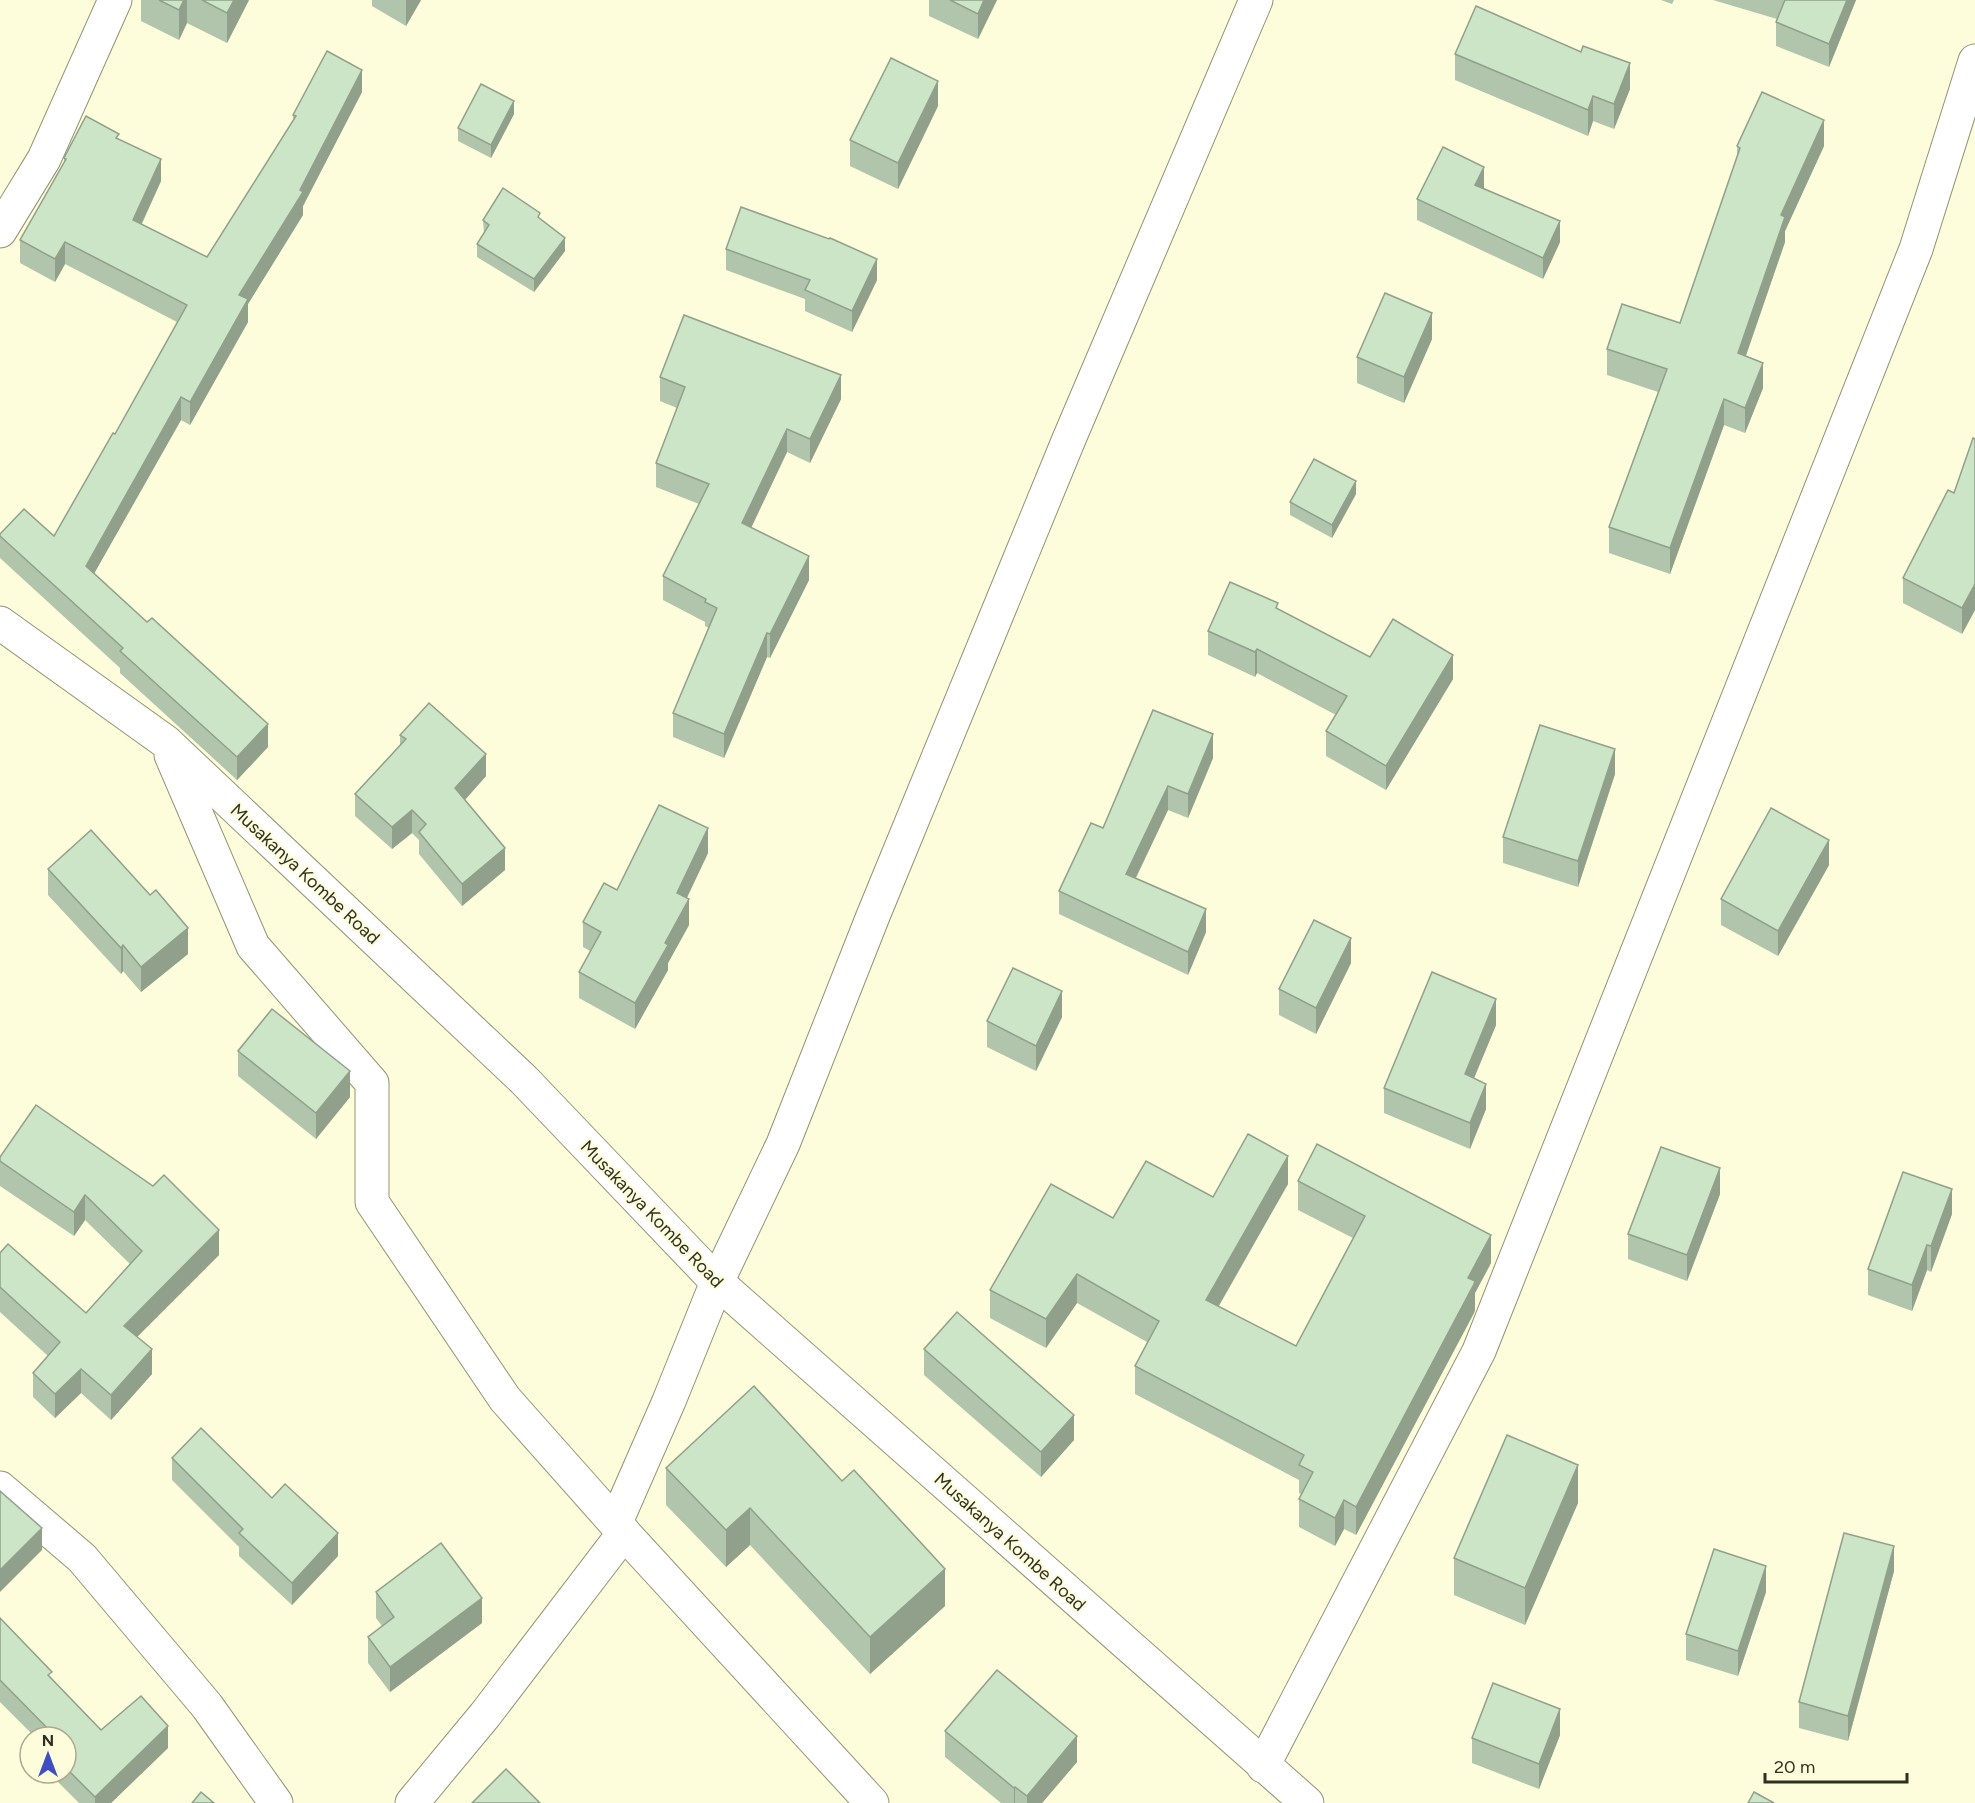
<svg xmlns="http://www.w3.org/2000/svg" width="1975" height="1803" font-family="Figtree,sans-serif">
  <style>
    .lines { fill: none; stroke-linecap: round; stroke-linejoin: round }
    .street-casing { stroke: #939274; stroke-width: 35 }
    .street { stroke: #fff; stroke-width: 33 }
    .wall { fill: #b0c5ab }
    .shaded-wall { fill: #90a08b }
    .building { fill: #cde5c7; stroke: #90a08b; stroke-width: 1.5 }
    .labels { text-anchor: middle; stroke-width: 4.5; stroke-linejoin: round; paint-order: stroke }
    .street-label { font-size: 18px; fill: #2f2f22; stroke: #fdfcdb }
  </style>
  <rect width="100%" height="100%" fill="#fdfcdb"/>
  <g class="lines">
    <defs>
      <g id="street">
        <path d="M 0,231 L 44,159 L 115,0"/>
        <path d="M 0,623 L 166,742 L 524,1080 L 717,1282 L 1307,1803"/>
        <path d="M 171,755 L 253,946 L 372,1083 L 372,1202 L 505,1399 L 624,1533 L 872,1803"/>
        <path d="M 0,1488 L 82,1558 L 207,1706 L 276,1803"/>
        <path d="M 1263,1766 L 1479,1351 L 1916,249 L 1975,61"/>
        <path d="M 412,1803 L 485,1715 L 624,1533 L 616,1522 L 669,1401 L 717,1282 L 783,1144 L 873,916 L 1069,439 L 1256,0"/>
      </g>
    </defs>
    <!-- street casing -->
    <use href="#street" class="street-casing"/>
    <!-- street -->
    <use href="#street" class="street"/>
  </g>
  <!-- wall -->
  <g class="wall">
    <path d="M 141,0 L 249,0 L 227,43 L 187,23 L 179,40 L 141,21 Z"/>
    <path d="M 372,0 L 421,0 L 406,26 L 372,6 Z"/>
    <path d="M 929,0 L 997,0 L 978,39 L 929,16 Z"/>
    <path d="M 1661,0 L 1674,0 L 1672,4 Z"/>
    <path d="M 1713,0 L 1856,0 L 1829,67 L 1776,46 L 1776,22 L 1777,19 Z"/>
    <path d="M 1455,54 L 1630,89 L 1614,129 L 1593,121 L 1588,136 L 1455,80 Z"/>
    <path d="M 362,92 L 303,206 L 303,215 L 248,304 L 248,322 L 190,425 L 181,420 L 94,573 L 268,747 L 237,780 L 120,673 L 120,668 L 0,558 L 0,534 L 54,536 L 115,434 L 177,322 L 65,264 L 55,282 L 20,263 L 20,240 L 64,162 L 64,158 L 119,139 L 161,181 L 142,224 L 207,257 L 293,120 L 293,115 Z"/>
    <path d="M 938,106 L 898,189 L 850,166 L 850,140 Z"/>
    <path d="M 514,114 L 491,158 L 458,141 L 458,128 Z"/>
    <path d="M 1737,146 L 1824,146 L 1785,231 L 1785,242 L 1746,356 L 1763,388 L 1745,433 L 1724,425 L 1670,574 L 1609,553 L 1609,527 L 1658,392 L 1607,375 L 1607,349 L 1680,323 L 1737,158 Z"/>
    <path d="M 1484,189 L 1560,242 L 1543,279 L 1417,220 L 1417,199 Z"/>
    <path d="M 540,219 L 565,251 L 534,292 L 477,257 L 477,244 L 484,233 L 483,220 Z"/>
    <path d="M 726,249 L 877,280 L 852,332 L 805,311 L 805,299 L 726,270 Z"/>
    <path d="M 1432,339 L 1404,403 L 1357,383 L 1357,357 Z"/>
    <path d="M 660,377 L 841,399 L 810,463 L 787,452 L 751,528 L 809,580 L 770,658 L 767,657 L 724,758 L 673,737 L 673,713 L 709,628 L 705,626 L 705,622 L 663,600 L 663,576 L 699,504 L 656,487 L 656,463 L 677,408 L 660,401 Z"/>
    <path d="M 1975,439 L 1975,610 L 1962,634 L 1903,603 L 1903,578 L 1954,493 Z"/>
    <path d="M 1356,494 L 1332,538 L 1290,515 L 1290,502 Z"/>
    <path d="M 1278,609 L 1370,657 L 1453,679 L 1386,790 L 1326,756 L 1326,731 L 1336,715 L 1257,673 L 1255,677 L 1208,655 L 1208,631 Z"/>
    <path d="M 400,735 L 486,776 L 465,800 L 505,870 L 462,906 L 419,854 L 419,840 L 412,833 L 392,849 L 355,816 L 355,794 L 400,745 Z"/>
    <path d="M 1213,758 L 1188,818 L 1168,810 L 1136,878 L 1206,932 L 1188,975 L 1059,914 L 1059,891 L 1103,828 Z"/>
    <path d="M 1615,774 L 1578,887 L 1503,863 L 1503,837 Z"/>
    <path d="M 708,853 L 687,898 L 689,925 L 668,963 L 668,970 L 635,1029 L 579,998 L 579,972 L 590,951 L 583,947 L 583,922 L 617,890 Z"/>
    <path d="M 1829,865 L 1778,956 L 1721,925 L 1721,899 Z"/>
    <path d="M 48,869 L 188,954 L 141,992 L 123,971 L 121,974 L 48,895 Z"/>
    <path d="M 1351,963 L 1316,1034 L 1279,1015 L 1279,989 Z"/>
    <path d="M 1062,1017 L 1036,1071 L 987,1047 L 987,1021 Z"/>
    <path d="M 1496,1025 L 1474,1078 L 1486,1109 L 1470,1149 L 1384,1113 L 1384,1088 Z"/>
    <path d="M 238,1051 L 350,1097 L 316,1139 L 238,1076 Z"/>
    <path d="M 0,1157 L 219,1255 L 137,1337 L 152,1374 L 111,1420 L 81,1393 L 55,1418 L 33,1397 L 33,1373 L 48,1356 L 0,1312 L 0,1253 L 86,1313 L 130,1264 L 85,1220 L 74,1236 L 0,1186 Z"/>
    <path d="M 1298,1181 L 1491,1263 L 1475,1293 L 1475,1310 L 1474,1313 L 1356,1535 L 1344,1529 L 1335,1546 L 1299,1527 L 1299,1499 L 1301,1494 L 1299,1493 L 1299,1480 L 1135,1394 L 1135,1366 L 1147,1342 L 1077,1303 L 1046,1348 L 990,1318 L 990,1290 L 1113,1218 L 1213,1197 L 1288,1184 L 1219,1306 L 1296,1346 L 1353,1238 L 1298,1210 Z"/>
    <path d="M 1720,1194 L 1687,1281 L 1628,1259 L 1628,1234 Z"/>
    <path d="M 1952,1214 L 1931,1272 L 1927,1270 L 1912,1311 L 1868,1295 L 1868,1269 Z"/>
    <path d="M 924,1349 L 1074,1440 L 1041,1477 L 924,1375 Z"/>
    <path d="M 754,1386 L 945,1606 L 870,1674 L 750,1545 L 726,1567 L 666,1505 L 666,1468 Z"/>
    <path d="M 172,1458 L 272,1498 L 338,1556 L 292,1605 L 239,1556 L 239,1547 L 172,1480 Z"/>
    <path d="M 1578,1503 L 1525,1625 L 1454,1595 L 1454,1558 Z"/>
    <path d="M 1894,1571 L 1848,1741 L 1799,1728 L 1799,1702 Z"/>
    <path d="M 376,1592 L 482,1623 L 390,1692 L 368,1663 L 368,1637 L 382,1626 L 376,1618 Z"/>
    <path d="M 1766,1592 L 1738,1676 L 1686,1660 L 1686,1634 Z"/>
    <path d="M 0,1618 L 52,1679 L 101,1730 L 168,1748 L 111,1803 L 79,1803 L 57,1781 L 57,1773 L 66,1773 L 66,1737 L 35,1737 L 0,1702 Z"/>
    <path d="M 945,1731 L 1077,1762 L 1042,1803 L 1001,1803 L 945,1757 Z"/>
    <path d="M 1560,1735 L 1539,1789 L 1472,1763 L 1472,1738 Z"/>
  </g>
  <!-- shaded-wall -->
  <g class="shaded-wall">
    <path d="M 184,0 L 187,0 L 187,23 L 179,40 L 179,10 Z"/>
    <path d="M 234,0 L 249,0 L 227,43 L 227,13 Z"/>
    <path d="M 406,0 L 421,0 L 406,26 Z"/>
    <path d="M 984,0 L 997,0 L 978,39 L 978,14 Z"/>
    <path d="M 1847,0 L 1856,0 L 1829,67 L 1829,44 Z"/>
    <path d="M 1630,63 L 1630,89 L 1614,129 L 1614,104 Z"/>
    <path d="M 362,70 L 362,92 L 303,206 L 303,215 L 248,304 L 248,322 L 190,425 L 190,402 L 239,295 L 300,190 Z"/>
    <path d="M 938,81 L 938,106 L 898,189 L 898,163 Z"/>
    <path d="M 1593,96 L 1593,121 L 1588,136 L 1588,110 Z"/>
    <path d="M 514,101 L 514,114 L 491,158 L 491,145 Z"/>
    <path d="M 1824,120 L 1824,146 L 1785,231 L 1785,242 L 1738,378 L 1738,353 L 1781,215 Z"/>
    <path d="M 161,159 L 161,181 L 133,242 L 133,220 Z"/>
    <path d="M 1484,167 L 1484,189 L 1475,185 Z"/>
    <path d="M 1560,221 L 1560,242 L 1543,279 L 1543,258 Z"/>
    <path d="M 565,238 L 565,251 L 534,292 L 534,279 Z"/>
    <path d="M 65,242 L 65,264 L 55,282 L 55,259 Z"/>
    <path d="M 877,259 L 877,280 L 852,332 L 852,311 Z"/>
    <path d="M 1432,313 L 1432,339 L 1404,403 L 1404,377 Z"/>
    <path d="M 1763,363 L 1763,388 L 1745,433 L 1745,408 Z"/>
    <path d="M 841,375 L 841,399 L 810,463 L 810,439 Z"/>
    <path d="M 181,397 L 181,420 L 86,588 L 86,566 Z"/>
    <path d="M 1724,399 L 1724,425 L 1670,574 L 1670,548 Z"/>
    <path d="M 787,429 L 787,452 L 742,547 L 742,523 Z"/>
    <path d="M 1356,481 L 1356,494 L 1332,538 L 1332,525 Z"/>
    <path d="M 809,556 L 809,580 L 770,658 L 770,634 Z"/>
    <path d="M 1975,584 L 1975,610 L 1962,634 L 1962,608 Z"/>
    <path d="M 767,633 L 767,657 L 724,758 L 724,734 Z"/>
    <path d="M 1257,649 L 1257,673 L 1255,677 L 1255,652 Z"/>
    <path d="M 1453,655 L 1453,679 L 1386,790 L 1386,766 Z"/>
    <path d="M 268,724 L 268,747 L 237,780 L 237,757 Z"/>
    <path d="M 1213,734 L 1213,758 L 1188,818 L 1188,794 Z"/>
    <path d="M 1615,749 L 1615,774 L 1578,887 L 1578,861 Z"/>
    <path d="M 486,754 L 486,776 L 455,811 L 455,788 Z"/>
    <path d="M 1168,786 L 1168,810 L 1126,898 L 1126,874 Z"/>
    <path d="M 412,810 L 412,833 L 392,849 L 392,827 Z"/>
    <path d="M 708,828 L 708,853 L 677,918 L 677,893 Z"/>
    <path d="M 1829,840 L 1829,865 L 1778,956 L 1778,931 Z"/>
    <path d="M 505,848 L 505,870 L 462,906 L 462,884 Z"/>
    <path d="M 689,899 L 689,925 L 668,963 L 668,970 L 635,1029 L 635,1003 L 665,943 Z"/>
    <path d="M 1206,909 L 1206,932 L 1188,975 L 1188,952 Z"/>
    <path d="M 188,928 L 188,954 L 141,992 L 141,967 Z"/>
    <path d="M 1351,938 L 1351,963 L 1316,1034 L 1316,1008 Z"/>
    <path d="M 123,945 L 123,971 L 121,974 L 121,948 Z"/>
    <path d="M 1062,991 L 1062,1017 L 1036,1071 L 1036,1046 Z"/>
    <path d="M 1496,999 L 1496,1025 L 1465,1100 L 1465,1074 Z"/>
    <path d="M 350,1071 L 350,1097 L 316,1139 L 316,1113 Z"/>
    <path d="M 1486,1084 L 1486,1109 L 1470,1149 L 1470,1123 Z"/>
    <path d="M 1288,1156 L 1288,1184 L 1206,1328 L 1206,1300 Z"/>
    <path d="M 1720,1168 L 1720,1194 L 1687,1281 L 1687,1255 Z"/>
    <path d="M 1952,1189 L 1952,1214 L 1931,1272 L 1931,1246 Z"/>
    <path d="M 85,1195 L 85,1220 L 74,1236 L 74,1212 Z"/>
    <path d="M 219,1230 L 219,1255 L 124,1350 L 124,1326 Z"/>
    <path d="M 1491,1235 L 1491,1263 L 1475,1293 L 1475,1310 L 1474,1313 L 1356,1535 L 1356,1507 L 1468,1278 Z"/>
    <path d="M 1927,1245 L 1927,1270 L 1912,1311 L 1912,1285 Z"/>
    <path d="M 1077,1274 L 1077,1303 L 1046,1348 L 1046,1319 Z"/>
    <path d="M 152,1349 L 152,1374 L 111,1420 L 111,1395 Z"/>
    <path d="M 81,1369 L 81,1393 L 55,1418 L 55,1394 Z"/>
    <path d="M 1074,1415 L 1074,1440 L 1041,1477 L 1041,1452 Z"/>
    <path d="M 1578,1465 L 1578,1503 L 1525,1625 L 1525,1588 Z"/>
    <path d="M 1344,1500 L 1344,1529 L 1335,1546 L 1335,1518 Z"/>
    <path d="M 750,1508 L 750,1545 L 726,1567 L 726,1530 Z"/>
    <path d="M 42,1528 L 42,1550 L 0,1592 L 0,1570 Z"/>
    <path d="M 338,1533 L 338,1556 L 292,1605 L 292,1583 Z"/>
    <path d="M 1894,1546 L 1894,1571 L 1848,1741 L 1848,1716 Z"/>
    <path d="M 1766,1566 L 1766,1592 L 1738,1676 L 1738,1651 Z"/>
    <path d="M 945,1569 L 945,1606 L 870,1674 L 870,1637 Z"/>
    <path d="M 482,1598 L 482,1623 L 390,1692 L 390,1667 Z"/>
    <path d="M 1560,1709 L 1560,1735 L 1539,1789 L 1539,1764 Z"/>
    <path d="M 168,1726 L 168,1748 L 111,1803 L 95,1803 L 95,1797 Z"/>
    <path d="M 1077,1736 L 1077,1762 L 1042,1803 L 1027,1803 L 1027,1796 Z"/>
    <path d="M 1015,1787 L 1015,1803 L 1014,1803 L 1014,1788 Z"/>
  </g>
  <!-- building -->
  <g class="building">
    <path d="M 159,0 L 184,0 L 179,10 Z"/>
    <path d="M 202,0 L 234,0 L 227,13 Z"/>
    <path d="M 950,0 L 984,0 L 978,14 Z"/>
    <path d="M 1785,0 L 1847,0 L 1829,44 L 1776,22 Z"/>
    <path d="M 1476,6 L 1581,52 L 1583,46 L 1630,63 L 1614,104 L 1593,96 L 1588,110 L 1455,54 Z"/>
    <path d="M 327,51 L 362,70 L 300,190 L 303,192 L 239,295 L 248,299 L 190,402 L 181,397 L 86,566 L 147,622 L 152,618 L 268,724 L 237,757 L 120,651 L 123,648 L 0,536 L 0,534 L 24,509 L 54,536 L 113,433 L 115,434 L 187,305 L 65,242 L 55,259 L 20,240 L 66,159 L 64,158 L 86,116 L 119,134 L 116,138 L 161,159 L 133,220 L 207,257 L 296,116 L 293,115 Z"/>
    <path d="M 891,58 L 938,81 L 898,163 L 850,140 Z"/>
    <path d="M 481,84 L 514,101 L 491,145 L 458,128 Z"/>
    <path d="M 1762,92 L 1824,120 L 1781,215 L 1785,217 L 1738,353 L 1763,363 L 1745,408 L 1724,399 L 1670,548 L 1609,527 L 1667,369 L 1607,349 L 1622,304 L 1680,323 L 1740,148 L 1737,146 Z"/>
    <path d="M 1443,147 L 1484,167 L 1475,185 L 1560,221 L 1543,258 L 1417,199 Z"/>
    <path d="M 503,188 L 540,213 L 538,217 L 565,238 L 534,279 L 477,244 L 489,225 L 483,220 Z"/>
    <path d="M 741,207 L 829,239 L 830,238 L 877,259 L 852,311 L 805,290 L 810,280 L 726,249 Z"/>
    <path d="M 1385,293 L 1432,313 L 1404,377 L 1357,357 Z"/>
    <path d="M 684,315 L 841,375 L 810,439 L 787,429 L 742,523 L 809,556 L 770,634 L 767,633 L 724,734 L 673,713 L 717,608 L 705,602 L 706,599 L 663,576 L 709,484 L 656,463 L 685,387 L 660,377 Z"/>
    <path d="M 1973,438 L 1975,439 L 1975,584 L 1962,608 L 1903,578 L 1948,490 L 1954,493 Z"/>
    <path d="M 1314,459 L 1356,481 L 1332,525 L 1290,502 Z"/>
    <path d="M 1230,582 L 1278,603 L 1276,608 L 1370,657 L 1393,619 L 1453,655 L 1386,766 L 1326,731 L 1347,696 L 1257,649 L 1255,652 L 1208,631 Z"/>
    <path d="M 429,703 L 486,754 L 455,788 L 505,848 L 462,884 L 419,832 L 426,824 L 412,810 L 392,827 L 355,794 L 406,739 L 400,735 Z"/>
    <path d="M 1153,710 L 1213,734 L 1188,794 L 1168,786 L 1126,874 L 1206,909 L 1188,952 L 1059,891 L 1091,823 L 1103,828 Z"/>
    <path d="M 1540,725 L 1615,749 L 1578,861 L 1503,837 Z"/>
    <path d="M 659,805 L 708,828 L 677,893 L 689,899 L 665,943 L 668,945 L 635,1003 L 579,972 L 601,932 L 583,922 L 604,883 L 617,890 Z"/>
    <path d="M 1771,808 L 1829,840 L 1778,931 L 1721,899 Z"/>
    <path d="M 91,830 L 150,895 L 156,890 L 188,928 L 141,967 L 123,945 L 121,948 L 48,869 Z"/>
    <path d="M 1314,920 L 1351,938 L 1316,1008 L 1279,989 Z"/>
    <path d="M 1013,968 L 1062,991 L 1036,1046 L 987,1021 Z"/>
    <path d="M 1432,972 L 1496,999 L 1465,1074 L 1486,1084 L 1470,1123 L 1384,1088 Z"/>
    <path d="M 272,1009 L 350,1071 L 316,1113 L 238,1051 Z"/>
    <path d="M 36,1105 L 153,1186 L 164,1175 L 219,1230 L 124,1326 L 152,1349 L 111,1395 L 81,1369 L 55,1394 L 33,1373 L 60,1342 L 0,1287 L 0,1253 L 8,1244 L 86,1313 L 142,1251 L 85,1195 L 74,1212 L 0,1161 L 0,1157 Z"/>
    <path d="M 1248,1134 L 1288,1156 L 1206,1300 L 1296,1346 L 1365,1216 L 1298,1181 L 1317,1144 L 1491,1235 L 1468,1278 L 1475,1281 L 1474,1284 L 1356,1507 L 1344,1500 L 1335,1518 L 1299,1499 L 1313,1472 L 1299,1465 L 1304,1455 L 1135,1366 L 1159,1321 L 1077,1274 L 1046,1319 L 990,1290 L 1051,1184 L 1113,1218 L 1146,1161 L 1213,1197 Z"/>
    <path d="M 1661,1147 L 1720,1168 L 1687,1255 L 1628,1234 Z"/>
    <path d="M 1903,1172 L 1952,1189 L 1931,1246 L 1927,1245 L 1912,1285 L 1868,1269 Z"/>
    <path d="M 957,1312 L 1074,1415 L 1041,1452 L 924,1349 Z"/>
    <path d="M 754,1386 L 842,1481 L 854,1470 L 945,1569 L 870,1637 L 750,1508 L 726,1530 L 666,1468 Z"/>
    <path d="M 201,1428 L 272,1498 L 285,1484 L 338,1533 L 292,1583 L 239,1533 L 243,1529 L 172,1458 Z"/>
    <path d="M 1507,1435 L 1578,1465 L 1525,1588 L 1454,1558 Z"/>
    <path d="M 0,1491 L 42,1528 L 0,1570 Z"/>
    <path d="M 1844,1533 L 1894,1546 L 1848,1716 L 1799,1702 Z"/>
    <path d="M 441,1543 L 482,1598 L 390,1667 L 368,1637 L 394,1617 L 376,1592 Z"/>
    <path d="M 1714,1549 L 1766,1566 L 1738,1651 L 1686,1634 Z"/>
    <path d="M 0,1618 L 52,1672 L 48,1675 L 101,1730 L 141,1696 L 168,1726 L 95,1797 L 66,1768 L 66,1750 L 67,1748 L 66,1747 L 66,1737 L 56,1737 L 0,1680 Z"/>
    <path d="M 997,1670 L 1077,1736 L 1027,1796 L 1015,1787 L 1014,1788 L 945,1731 Z"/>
    <path d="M 1493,1683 L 1560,1709 L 1539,1764 L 1472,1738 Z"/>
    <path d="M 506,1769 L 540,1803 L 472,1803 Z"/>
    <path d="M 201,1792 L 214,1803 L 192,1803 Z"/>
    <path d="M 1754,1792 L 1774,1803 L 1748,1803 Z"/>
  </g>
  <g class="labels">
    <!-- street labels -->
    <g class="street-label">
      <text transform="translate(305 874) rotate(43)" y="6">Musakanya Kombe Road</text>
      <text transform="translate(652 1214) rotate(46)" y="6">Musakanya Kombe Road</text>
      <text transform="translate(1010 1542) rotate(42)" y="6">Musakanya Kombe Road</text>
    </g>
  </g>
  <!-- north arrow -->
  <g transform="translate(48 1755)"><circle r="28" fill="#fdfcdb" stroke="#abaa91" stroke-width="1.5"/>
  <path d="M0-4.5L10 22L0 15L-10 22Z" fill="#3f4ec1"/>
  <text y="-9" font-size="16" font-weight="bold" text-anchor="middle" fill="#2f2f22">N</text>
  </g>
  <!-- scale -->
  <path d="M1765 1773v9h142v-9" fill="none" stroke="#2f2f22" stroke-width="3"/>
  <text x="1774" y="1773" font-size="18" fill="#2f2f22" stroke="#fdfcdb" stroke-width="4.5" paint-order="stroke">20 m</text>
</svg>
